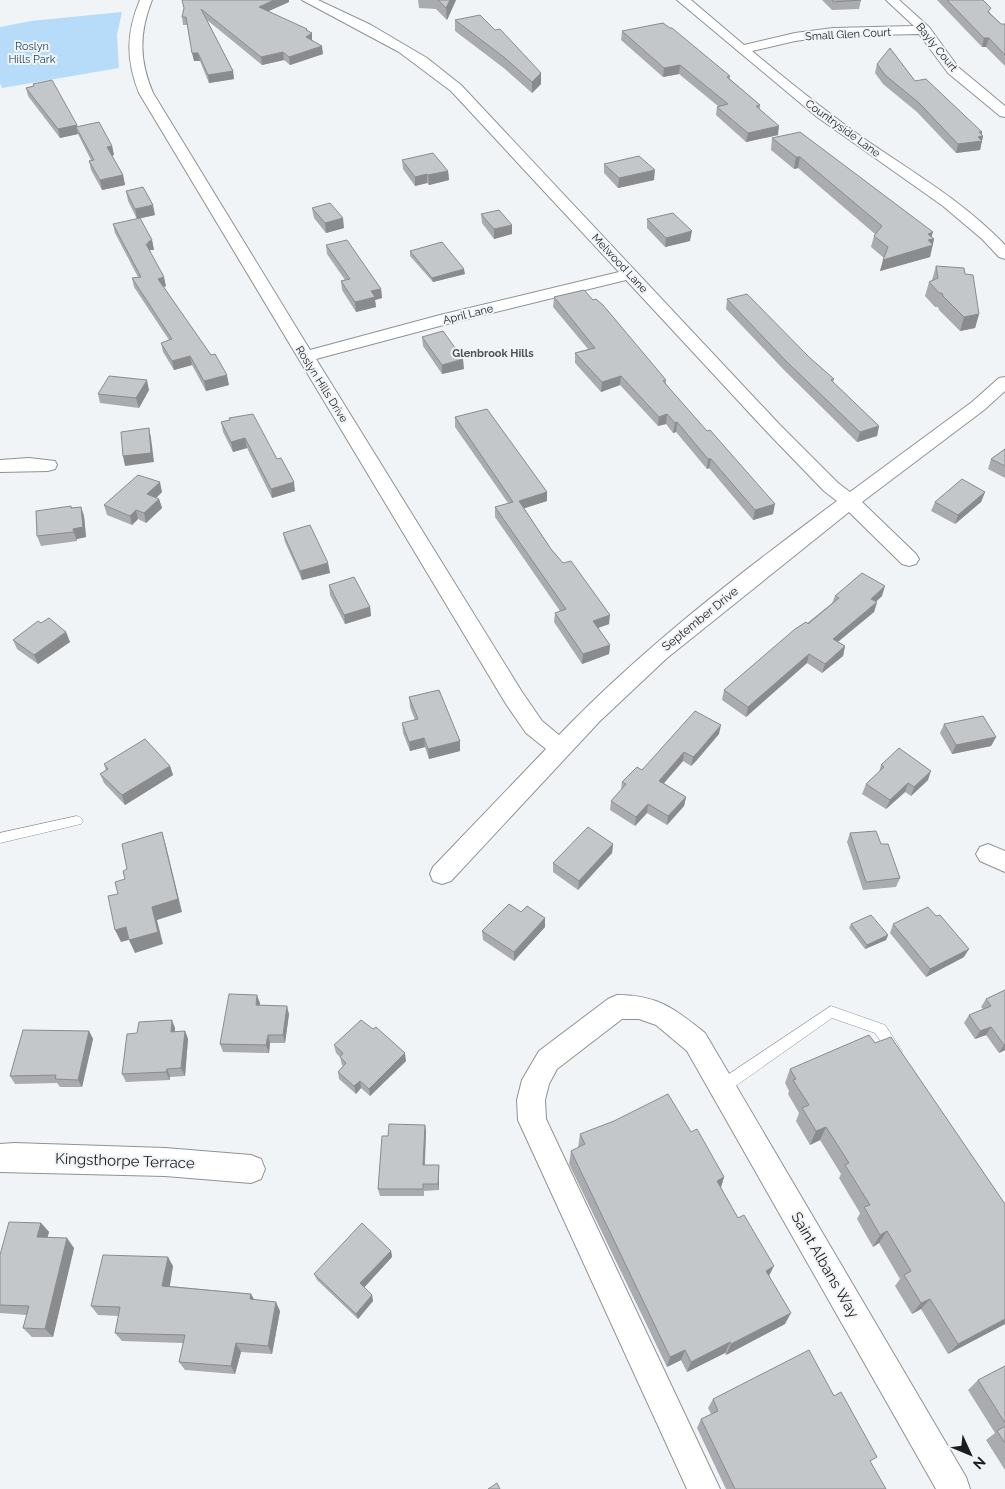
<svg xmlns="http://www.w3.org/2000/svg" width="1005" height="1489" font-family="Raleway,sans-serif">
  <style>
    .green { fill: #b6dcfa }
    .lines { fill: none; stroke-linecap: round; stroke-linejoin: round }
    .service-casing { stroke: #8f9295; stroke-width: 1 }
    .minor-casing { stroke: #8f9295; stroke-width: 2 }
    .service { fill: #fff; fill-rule: evenodd }
    .minor { fill: #fff; fill-rule: evenodd }
    .wall { fill: #a9abae }
    .shaded-wall { fill: #898b8d }
    .building { fill: #c4c7ca; stroke: #898b8d }
    .labels { text-anchor: middle; stroke-width: 4; stroke-linejoin: round; paint-order: stroke }
    .far-street-label { font-size: 11px; fill: #1b1c1d; stroke: #f1f4f7 }
    .far-park-label { font-size: 11px; fill: #1f445f; stroke: #f1f4f7 }
    .far-neighbourhood-label { font-size: 11px; font-weight: bold; fill: #4f5254; stroke: #f1f4f7 }
    .street-label { font-size: 12px; fill: #1b1c1d; stroke: #f1f4f7 }
    .near-street-label { font-size: 15px; fill: #1b1c1d; stroke: #f1f4f7 }
  </style>
  <rect width="100%" height="100%" fill="#f1f4f7"/>
  <!-- green -->
  <path class="green" d="M 122,12 L 117,35 L 119,68 L 2,88 L 0,83 L 0,27 L 31,21 Z"/>
  <g class="lines">
    <defs>
      <g id="service">
        <path d="M 77,816 L 81,818 L 83,821 L 81,824 L 0,843 L 0,833 Z"/>
        <path d="M 831,1006 L 885,1025 L 902,1051 L 900,1055 L 895,1057 L 890,1055 L 875,1033 L 832,1018 L 727,1092 L 722,1093 L 717,1092 L 715,1087 L 717,1082 Z"/>
      </g>
      <g id="minor">
        <path d="M 140,0 L 152,0 C 139,33 139,60 153,93 L 310,350 L 440,315 L 619,272 L 451,91 L 399,52 L 302,0 L 318,0 L 371,25 L 427,58 L 461,85 L 780,425 L 838,483 L 850,492 L 972,402 L 999,378 L 1005,377 L 1005,391 L 984,410 L 862,502 L 916,554 L 919,559 L 916,564 L 909,566 L 902,564 L 849,512 L 667,658 L 600,721 L 451,881 L 442,884 L 433,881 L 430,874 L 433,867 L 546,749 L 526,733 L 506,704 L 139,93 C 126,60 126,33 140,0 ZM 626,280 L 768,433 L 824,491 L 837,501 C 740,573 643,648 559,735 L 542,721 L 522,692 L 316,359 L 451,323 Z"/>
        <path d="M 677,0 L 691,0 L 744,45 L 795,33 L 833,28 L 914,26 L 886,0 L 899,0 L 929,27 L 958,67 L 1005,106 L 1005,117 L 1000,116 L 948,73 L 919,34 L 833,36 L 795,41 L 752,51 C 789,82 826,112 866,140 C 914,173 964,202 1005,245 L 1005,259 L 999,257 L 982,239 L 943,206 L 817,117 Z"/>
        <path d="M 29,458 L 55,461 L 57,465 L 55,469 L 48,471 L 0,472 L 0,460 Z"/>
        <path d="M 988,844 L 1005,851 L 1005,872 L 980,861 L 976,854 L 980,847 Z"/>
        <path d="M 617,995 C 658,995 675,1009 705,1033 L 966,1477 L 970,1489 L 936,1489 L 687,1051 L 656,1025 L 639,1019 L 622,1019 L 557,1069 L 549,1084 L 545,1100 L 546,1119 L 720,1489 L 687,1489 L 518,1120 L 517,1100 L 522,1080 L 539,1051 L 608,999 Z"/>
        <path d="M 14,1143 L 165,1148 L 251,1155 L 261,1159 L 265,1169 L 261,1179 L 251,1183 L 165,1176 L 0,1172 L 0,1144 Z"/>
      </g>
    </defs>
    <!-- service casing -->
    <use href="#service" class="service-casing"/>
    <!-- minor casing -->
    <use href="#minor" class="minor-casing"/>
    <!-- service -->
    <use href="#service" class="service"/>
    <!-- minor -->
    <use href="#minor" class="minor"/>
  </g>
  <!-- wall -->
  <g class="wall">
    <path d="M 418,0 L 456,0 L 447,20 L 436,9 L 419,8 Z"/>
    <path d="M 822,0 L 861,0 L 859,9 L 832,10 Z"/>
    <path d="M 937,0 L 983,0 L 990,13 L 1001,24 L 1005,24 L 1005,66 L 986,47 L 982,47 Z"/>
    <path d="M 289,2 L 268,11 L 307,31 L 312,40 L 323,54 L 290,65 L 284,60 L 262,65 L 207,20 L 233,71 L 234,79 L 209,83 L 200,61 L 194,61 L 187,25 L 183,25 L 182,17 L 184,8 Z"/>
    <path d="M 455,20 L 541,84 L 532,93 L 505,69 L 455,31 Z"/>
    <path d="M 622,31 L 730,76 L 730,79 L 760,105 L 760,109 L 778,135 L 746,142 L 716,115 L 717,107 L 718,106 L 679,74 L 663,77 L 621,40 Z"/>
    <path d="M 877,64 L 915,81 L 982,132 L 982,135 L 983,136 L 980,150 L 956,153 L 917,112 L 883,84 L 875,73 Z"/>
    <path d="M 33,84 L 78,127 L 112,146 L 114,155 L 112,156 L 123,175 L 125,185 L 102,190 L 91,170 L 89,161 L 91,160 L 78,134 L 60,138 L 28,96 L 26,88 L 33,86 Z"/>
    <path d="M 772,138 L 932,237 L 934,239 L 930,257 L 880,271 L 884,258 L 871,247 L 874,236 L 875,234 L 798,168 L 794,169 L 771,150 Z"/>
    <path d="M 402,160 L 448,171 L 449,180 L 429,185 L 427,183 L 415,186 L 403,169 Z"/>
    <path d="M 604,164 L 654,180 L 618,188 L 604,173 Z"/>
    <path d="M 126,191 L 155,215 L 137,219 L 128,201 Z"/>
    <path d="M 312,208 L 344,228 L 326,233 L 314,218 Z"/>
    <path d="M 481,214 L 512,234 L 494,239 L 482,223 Z"/>
    <path d="M 647,219 L 690,241 L 665,247 L 647,228 Z"/>
    <path d="M 113,224 L 152,240 L 154,250 L 150,250 L 150,253 L 166,286 L 164,287 L 229,385 L 206,391 L 192,365 L 174,370 L 163,352 L 161,343 L 169,340 L 134,287 L 132,278 L 138,277 L 115,233 Z"/>
    <path d="M 326,245 L 381,289 L 382,298 L 375,300 L 376,307 L 356,312 L 342,290 L 341,281 L 345,280 L 327,254 Z"/>
    <path d="M 410,251 L 465,274 L 433,282 L 410,256 Z"/>
    <path d="M 936,266 L 965,274 L 979,314 L 975,328 L 960,331 L 939,310 L 938,307 L 935,307 L 925,296 L 929,282 L 932,280 Z"/>
    <path d="M 554,297 L 666,380 L 666,384 L 773,514 L 753,520 L 709,468 L 707,469 L 676,432 L 673,433 L 666,424 L 658,426 L 620,385 L 601,392 L 575,363 L 575,353 L 588,349 L 553,307 Z"/>
    <path d="M 727,299 L 834,379 L 833,382 L 879,426 L 877,436 L 857,442 L 784,370 L 726,309 Z"/>
    <path d="M 422,337 L 464,369 L 442,374 L 423,346 Z"/>
    <path d="M 149,390 L 139,408 L 100,403 L 98,394 Z"/>
    <path d="M 455,417 L 547,501 L 524,508 L 551,549 L 609,624 L 598,628 L 610,645 L 609,654 L 582,664 L 554,622 L 555,613 L 560,611 L 495,517 L 495,507 L 508,503 L 455,427 Z"/>
    <path d="M 229,418 L 277,459 L 295,491 L 272,498 L 247,448 L 233,452 L 223,432 L 221,422 L 229,420 Z"/>
    <path d="M 1005,449 L 1005,478 L 988,469 L 991,459 Z"/>
    <path d="M 162,492 L 156,498 L 159,499 L 162,508 L 146,523 L 138,519 L 132,525 L 107,515 L 104,505 Z"/>
    <path d="M 985,492 L 981,502 L 955,524 L 931,511 L 935,502 Z"/>
    <path d="M 71,506 L 72,508 L 81,507 L 84,516 L 86,537 L 77,539 L 77,541 L 41,546 L 37,536 Z"/>
    <path d="M 283,533 L 328,563 L 330,573 L 302,580 L 285,542 Z"/>
    <path d="M 329,585 L 370,607 L 371,616 L 345,624 L 330,595 Z"/>
    <path d="M 835,596 L 882,596 L 876,602 L 877,602 L 874,612 L 838,642 L 845,646 L 843,656 L 822,673 L 807,663 L 746,717 L 722,700 L 724,690 L 832,603 Z"/>
    <path d="M 41,623 L 66,632 L 70,642 L 38,664 L 17,649 L 13,640 Z"/>
    <path d="M 409,697 L 460,751 L 429,759 L 425,747 L 410,751 L 403,733 L 402,723 L 415,720 L 410,707 Z"/>
    <path d="M 944,724 L 996,737 L 991,746 L 952,754 L 940,733 Z"/>
    <path d="M 719,734 L 696,761 L 691,766 L 683,761 L 664,783 L 686,797 L 684,806 L 667,825 L 647,813 L 635,826 L 610,810 L 611,801 L 621,790 L 622,782 L 642,770 Z"/>
    <path d="M 104,764 L 170,766 L 173,775 L 125,805 L 104,783 L 100,774 L 106,771 Z"/>
    <path d="M 881,765 L 928,780 L 911,796 L 905,792 L 886,809 L 862,794 L 866,784 L 879,772 Z"/>
    <path d="M 850,833 L 881,844 L 900,878 L 896,887 L 863,890 L 847,842 Z"/>
    <path d="M 613,844 L 612,853 L 578,890 L 553,872 L 553,863 Z"/>
    <path d="M 521,912 L 545,918 L 545,927 L 514,961 L 483,940 L 482,931 Z"/>
    <path d="M 851,924 L 888,935 L 886,940 L 865,949 L 849,928 Z"/>
    <path d="M 893,924 L 964,957 L 926,977 L 890,933 Z"/>
    <path d="M 1005,990 L 1005,1050 L 999,1053 L 986,1035 L 975,1039 L 964,1023 L 969,1015 L 983,1009 L 981,1007 L 986,999 Z"/>
    <path d="M 260,1003 L 259,1005 L 289,1014 L 285,1043 L 270,1043 L 269,1053 L 223,1052 L 220,1044 Z"/>
    <path d="M 175,1028 L 175,1032 L 185,1031 L 188,1039 L 185,1076 L 170,1077 L 170,1080 L 126,1082 L 122,1074 L 137,1033 Z"/>
    <path d="M 89,1031 L 93,1039 L 82,1087 L 60,1087 L 57,1083 L 15,1084 L 10,1076 Z"/>
    <path d="M 334,1045 L 406,1061 L 370,1096 L 361,1088 L 356,1094 L 339,1079 L 338,1072 L 343,1066 L 342,1065 L 340,1057 L 336,1053 Z"/>
    <path d="M 790,1069 L 1005,1324 L 948,1354 L 921,1309 L 912,1314 L 895,1286 L 900,1279 L 879,1243 L 873,1247 L 857,1219 L 860,1213 L 839,1178 L 841,1174 L 820,1140 L 810,1145 L 796,1121 L 799,1113 L 788,1094 L 789,1091 L 785,1083 Z"/>
    <path d="M 425,1125 L 426,1132 L 425,1165 L 439,1165 L 439,1190 L 424,1191 L 424,1196 L 380,1196 L 378,1189 L 388,1136 Z"/>
    <path d="M 691,1132 L 724,1177 L 721,1188 L 769,1276 L 785,1324 L 726,1355 L 725,1353 L 687,1372 L 681,1360 L 667,1367 L 569,1164 L 571,1151 L 578,1148 L 580,1134 Z"/>
    <path d="M 41,1223 L 49,1232 L 47,1237 L 74,1248 L 53,1337 L 32,1337 L 23,1328 L 27,1315 L 0,1313 L 0,1255 Z"/>
    <path d="M 391,1251 L 392,1257 L 364,1287 L 372,1295 L 373,1301 L 358,1319 L 317,1280 L 314,1274 Z"/>
    <path d="M 173,1266 L 170,1286 L 251,1294 L 254,1300 L 280,1311 L 272,1354 L 241,1352 L 235,1374 L 185,1370 L 179,1362 L 183,1343 L 122,1341 L 115,1333 L 119,1316 L 98,1315 L 91,1306 Z"/>
    <path d="M 1005,1366 L 1005,1470 L 986,1440 L 995,1433 L 968,1390 L 978,1380 Z"/>
    <path d="M 713,1399 L 871,1463 L 886,1489 L 726,1489 L 697,1428 L 701,1419 L 711,1414 L 708,1408 Z"/>
  </g>
  <!-- shaded-wall -->
  <g class="shaded-wall">
    <path d="M 274,0 L 289,0 L 289,2 L 260,15 L 259,7 Z"/>
    <path d="M 450,0 L 456,0 L 447,20 L 446,8 Z"/>
    <path d="M 307,29 L 308,36 L 312,33 L 312,41 L 307,45 L 306,30 Z"/>
    <path d="M 984,38 L 989,38 L 986,47 L 982,47 Z"/>
    <path d="M 322,46 L 323,54 L 290,65 L 289,57 Z"/>
    <path d="M 283,52 L 284,60 L 262,65 L 261,57 Z"/>
    <path d="M 192,53 L 198,53 L 200,61 L 194,61 Z"/>
    <path d="M 680,65 L 679,74 L 663,77 L 664,68 Z"/>
    <path d="M 233,71 L 234,79 L 209,83 L 208,75 Z"/>
    <path d="M 541,73 L 541,84 L 532,93 L 532,82 Z"/>
    <path d="M 77,125 L 79,132 L 76,127 L 78,134 L 60,138 L 58,129 Z"/>
    <path d="M 779,126 L 778,135 L 746,142 L 748,133 Z"/>
    <path d="M 979,132 L 982,132 L 981,136 L 983,136 L 980,150 L 956,153 L 958,144 Z"/>
    <path d="M 112,146 L 114,155 L 109,156 L 107,147 Z"/>
    <path d="M 796,157 L 800,157 L 798,168 L 794,169 Z"/>
    <path d="M 655,170 L 654,180 L 618,188 L 619,178 Z"/>
    <path d="M 448,171 L 449,180 L 429,185 L 428,175 Z"/>
    <path d="M 427,174 L 427,183 L 415,186 L 415,177 Z"/>
    <path d="M 123,175 L 125,185 L 102,190 L 100,180 Z"/>
    <path d="M 153,205 L 155,215 L 137,219 L 135,209 Z"/>
    <path d="M 343,218 L 344,228 L 326,233 L 325,223 Z"/>
    <path d="M 512,225 L 512,234 L 494,239 L 494,229 Z"/>
    <path d="M 692,231 L 690,241 L 665,247 L 666,238 Z"/>
    <path d="M 933,232 L 931,239 L 934,239 L 930,257 L 880,271 L 883,260 L 928,234 Z"/>
    <path d="M 152,240 L 154,250 L 150,250 L 151,253 L 148,254 L 146,244 L 148,242 Z"/>
    <path d="M 464,269 L 465,274 L 433,282 L 432,278 Z"/>
    <path d="M 164,277 L 166,286 L 160,288 L 158,279 Z"/>
    <path d="M 381,289 L 382,298 L 375,300 L 376,307 L 356,312 L 355,302 L 371,291 Z"/>
    <path d="M 979,314 L 975,328 L 960,331 L 964,317 Z"/>
    <path d="M 190,356 L 192,365 L 174,370 L 172,361 Z"/>
    <path d="M 463,359 L 464,369 L 442,374 L 442,365 Z"/>
    <path d="M 227,375 L 229,385 L 206,391 L 204,381 Z"/>
    <path d="M 621,376 L 620,385 L 601,392 L 602,382 Z"/>
    <path d="M 147,380 L 149,390 L 139,408 L 136,398 Z"/>
    <path d="M 667,414 L 666,424 L 658,426 L 659,417 Z"/>
    <path d="M 677,422 L 676,432 L 673,433 L 675,423 Z"/>
    <path d="M 879,426 L 877,436 L 857,442 L 860,432 Z"/>
    <path d="M 149,428 L 151,438 L 154,462 L 125,466 L 123,456 Z"/>
    <path d="M 245,438 L 247,448 L 233,452 L 231,442 Z"/>
    <path d="M 708,459 L 711,459 L 709,468 L 707,469 Z"/>
    <path d="M 160,482 L 162,492 L 150,504 L 147,494 Z"/>
    <path d="M 294,482 L 295,491 L 272,498 L 271,489 Z"/>
    <path d="M 547,492 L 547,501 L 519,510 L 519,501 Z"/>
    <path d="M 985,492 L 981,502 L 955,524 L 958,515 Z"/>
    <path d="M 159,499 L 162,508 L 146,523 L 144,513 Z"/>
    <path d="M 775,504 L 773,514 L 753,520 L 755,510 Z"/>
    <path d="M 81,507 L 84,516 L 86,537 L 77,539 L 77,541 L 73,529 Z"/>
    <path d="M 136,510 L 138,519 L 132,525 L 130,516 Z"/>
    <path d="M 328,563 L 330,573 L 302,580 L 300,571 Z"/>
    <path d="M 885,586 L 882,596 L 868,608 L 871,599 Z"/>
    <path d="M 877,602 L 874,612 L 830,648 L 833,639 Z"/>
    <path d="M 370,607 L 371,616 L 345,624 L 344,615 Z"/>
    <path d="M 610,615 L 609,624 L 592,630 L 593,621 Z"/>
    <path d="M 66,632 L 70,642 L 38,664 L 34,655 Z"/>
    <path d="M 610,645 L 609,654 L 582,664 L 583,654 Z"/>
    <path d="M 845,646 L 843,656 L 822,673 L 825,664 Z"/>
    <path d="M 809,654 L 807,663 L 746,717 L 748,707 Z"/>
    <path d="M 721,725 L 719,734 L 696,761 L 691,766 L 693,757 Z"/>
    <path d="M 996,737 L 991,746 L 952,754 L 956,745 Z"/>
    <path d="M 424,738 L 425,747 L 410,751 L 409,742 Z"/>
    <path d="M 460,741 L 460,751 L 429,759 L 428,749 Z"/>
    <path d="M 684,752 L 683,761 L 658,790 L 659,781 Z"/>
    <path d="M 170,766 L 173,775 L 125,805 L 122,795 Z"/>
    <path d="M 931,771 L 928,780 L 911,796 L 914,787 Z"/>
    <path d="M 908,783 L 905,792 L 886,809 L 890,800 Z"/>
    <path d="M 686,797 L 684,806 L 667,825 L 668,816 Z"/>
    <path d="M 648,804 L 647,813 L 635,826 L 636,817 Z"/>
    <path d="M 162,832 L 166,846 L 182,912 L 157,920 L 163,944 L 135,953 L 129,940 L 152,907 Z"/>
    <path d="M 613,844 L 612,853 L 578,890 L 579,881 Z"/>
    <path d="M 545,918 L 545,927 L 514,961 L 514,952 Z"/>
    <path d="M 126,927 L 132,939 L 121,942 L 115,930 Z"/>
    <path d="M 888,935 L 886,940 L 865,949 L 867,945 Z"/>
    <path d="M 969,949 L 964,957 L 926,977 L 930,969 Z"/>
    <path d="M 257,995 L 260,1003 L 258,1013 L 256,1005 Z"/>
    <path d="M 287,1006 L 289,1014 L 285,1043 L 283,1035 Z"/>
    <path d="M 172,1020 L 175,1028 L 174,1040 L 171,1032 Z"/>
    <path d="M 991,1027 L 986,1035 L 975,1039 L 980,1031 Z"/>
    <path d="M 89,1031 L 93,1039 L 82,1087 L 78,1080 Z"/>
    <path d="M 185,1031 L 188,1039 L 185,1076 L 181,1068 Z"/>
    <path d="M 268,1035 L 270,1043 L 269,1053 L 266,1045 Z"/>
    <path d="M 1004,1045 L 1005,1045 L 1005,1050 L 999,1053 Z"/>
    <path d="M 405,1053 L 406,1061 L 370,1096 L 369,1089 Z"/>
    <path d="M 167,1069 L 170,1077 L 170,1080 L 166,1072 Z"/>
    <path d="M 360,1081 L 361,1088 L 356,1094 L 354,1086 Z"/>
    <path d="M 425,1125 L 426,1132 L 424,1172 L 423,1165 Z"/>
    <path d="M 826,1127 L 820,1140 L 810,1145 L 816,1131 Z"/>
    <path d="M 439,1165 L 439,1190 L 438,1184 Z"/>
    <path d="M 724,1177 L 720,1190 L 717,1181 Z"/>
    <path d="M 41,1223 L 49,1232 L 45,1247 L 37,1237 Z"/>
    <path d="M 887,1231 L 879,1243 L 873,1247 L 880,1235 Z"/>
    <path d="M 67,1238 L 74,1248 L 53,1337 L 45,1329 Z"/>
    <path d="M 391,1251 L 392,1257 L 362,1290 L 360,1283 Z"/>
    <path d="M 168,1257 L 173,1266 L 168,1295 L 162,1286 Z"/>
    <path d="M 774,1266 L 768,1278 L 766,1271 Z"/>
    <path d="M 251,1294 L 256,1303 L 250,1299 Z"/>
    <path d="M 372,1295 L 373,1301 L 358,1319 L 356,1314 Z"/>
    <path d="M 930,1299 L 921,1309 L 912,1314 L 921,1303 Z"/>
    <path d="M 276,1302 L 280,1311 L 272,1354 L 268,1346 Z"/>
    <path d="M 791,1313 L 785,1324 L 726,1355 L 731,1344 Z"/>
    <path d="M 1005,1319 L 1005,1324 L 948,1354 L 958,1344 Z"/>
    <path d="M 730,1342 L 725,1353 L 687,1372 L 691,1362 Z"/>
    <path d="M 236,1343 L 241,1352 L 235,1374 L 231,1366 Z"/>
    <path d="M 685,1350 L 681,1360 L 667,1367 L 670,1357 Z"/>
  </g>
  <!-- building -->
  <g class="building">
    <path d="M 182,0 L 274,0 L 259,7 L 307,29 L 306,30 L 312,33 L 306,37 L 322,46 L 289,57 L 283,52 L 261,57 L 201,9 L 233,71 L 208,75 L 198,53 L 192,53 L 186,17 L 182,17 L 184,8 Z"/>
    <path d="M 438,0 L 450,0 L 446,8 Z"/>
    <path d="M 832,0 L 861,0 L 833,2 Z"/>
    <path d="M 947,0 L 983,0 L 991,8 L 988,12 L 1001,24 L 1005,24 L 1005,55 L 989,38 L 984,38 Z"/>
    <path d="M 480,15 L 495,30 L 500,29 L 541,73 L 532,82 L 505,58 L 455,20 Z"/>
    <path d="M 663,23 L 670,28 L 672,28 L 730,76 L 727,77 L 760,105 L 756,106 L 779,126 L 748,133 L 717,107 L 728,104 L 680,65 L 664,68 L 622,31 Z"/>
    <path d="M 890,48 L 915,81 L 926,79 L 982,132 L 979,132 L 983,136 L 978,137 L 982,141 L 958,144 L 919,103 L 885,75 L 877,64 Z"/>
    <path d="M 52,80 L 77,125 L 58,129 L 26,88 L 34,86 L 33,84 Z"/>
    <path d="M 99,122 L 112,146 L 107,147 L 123,175 L 100,180 L 89,161 L 94,160 L 76,127 Z"/>
    <path d="M 800,132 L 933,232 L 928,234 L 934,239 L 928,240 L 933,245 L 883,260 L 888,247 L 874,236 L 882,226 L 800,157 L 796,157 L 772,138 Z"/>
    <path d="M 433,153 L 448,171 L 428,175 L 427,174 L 415,177 L 402,160 Z"/>
    <path d="M 639,156 L 655,170 L 619,178 L 604,164 Z"/>
    <path d="M 143,187 L 153,205 L 135,209 L 126,191 Z"/>
    <path d="M 330,203 L 343,218 L 325,223 L 312,208 Z"/>
    <path d="M 499,210 L 512,225 L 494,229 L 481,214 Z"/>
    <path d="M 673,213 L 692,231 L 666,238 L 647,219 Z"/>
    <path d="M 140,218 L 152,240 L 148,242 L 149,244 L 146,244 L 164,277 L 158,279 L 211,355 L 215,354 L 227,375 L 204,381 L 190,356 L 172,361 L 161,343 L 172,339 L 132,278 L 141,277 L 113,224 Z"/>
    <path d="M 347,240 L 381,289 L 371,291 L 375,297 L 355,302 L 341,281 L 350,279 L 326,245 Z"/>
    <path d="M 442,242 L 464,269 L 432,278 L 410,251 Z"/>
    <path d="M 936,266 L 964,268 L 965,274 L 973,275 L 979,314 L 964,317 L 943,296 L 942,293 L 939,293 L 929,282 L 938,278 Z"/>
    <path d="M 584,290 L 593,300 L 596,299 L 603,305 L 666,380 L 663,381 L 707,431 L 710,430 L 775,504 L 755,510 L 711,459 L 708,459 L 677,422 L 675,423 L 667,414 L 659,417 L 621,376 L 602,382 L 575,353 L 595,348 L 554,297 Z"/>
    <path d="M 747,294 L 809,357 L 834,379 L 831,380 L 879,426 L 860,432 L 786,361 L 727,299 Z"/>
    <path d="M 443,331 L 463,359 L 442,365 L 422,337 Z"/>
    <path d="M 109,376 L 147,380 L 136,398 L 98,394 Z"/>
    <path d="M 487,409 L 547,492 L 519,501 L 551,549 L 563,563 L 571,561 L 610,615 L 593,621 L 610,645 L 583,654 L 555,613 L 566,609 L 495,507 L 513,502 L 455,417 Z"/>
    <path d="M 253,414 L 277,459 L 281,458 L 294,482 L 271,489 L 245,438 L 231,442 L 221,422 L 230,420 L 229,418 Z"/>
    <path d="M 149,428 L 151,453 L 123,456 L 121,432 Z"/>
    <path d="M 1005,449 L 1005,466 L 991,459 Z"/>
    <path d="M 138,475 L 160,482 L 147,494 L 159,499 L 144,513 L 136,510 L 130,516 L 104,505 Z"/>
    <path d="M 962,479 L 985,492 L 958,515 L 935,502 Z"/>
    <path d="M 71,506 L 71,508 L 81,507 L 83,527 L 73,529 L 74,532 L 37,536 L 36,511 Z"/>
    <path d="M 310,525 L 328,563 L 300,571 L 283,533 Z"/>
    <path d="M 862,573 L 885,586 L 871,599 L 877,602 L 833,639 L 845,646 L 825,664 L 809,654 L 748,707 L 724,690 L 795,629 L 806,622 L 808,624 L 839,598 L 835,596 Z"/>
    <path d="M 354,577 L 370,607 L 344,615 L 329,585 Z"/>
    <path d="M 49,618 L 66,632 L 34,655 L 13,640 L 38,621 L 41,623 Z"/>
    <path d="M 439,690 L 460,741 L 428,749 L 424,738 L 409,742 L 402,723 L 418,719 L 409,697 Z"/>
    <path d="M 695,711 L 721,725 L 698,752 L 693,757 L 684,752 L 659,781 L 686,797 L 668,816 L 648,804 L 636,817 L 611,801 L 626,784 L 622,782 L 637,767 L 642,770 Z"/>
    <path d="M 983,716 L 996,737 L 956,745 L 944,724 Z"/>
    <path d="M 145,739 L 170,766 L 122,795 L 100,774 L 108,769 L 104,764 Z"/>
    <path d="M 899,748 L 931,771 L 914,787 L 908,783 L 890,800 L 866,784 L 884,767 L 881,765 Z"/>
    <path d="M 588,827 L 613,844 L 579,881 L 553,863 Z"/>
    <path d="M 876,831 L 881,844 L 888,844 L 900,878 L 866,882 L 850,833 Z"/>
    <path d="M 162,832 L 178,899 L 152,907 L 158,932 L 129,940 L 126,927 L 115,930 L 108,896 L 118,894 L 115,882 L 125,879 L 123,871 L 127,869 L 122,844 Z"/>
    <path d="M 509,904 L 521,912 L 527,906 L 545,918 L 514,952 L 482,931 Z"/>
    <path d="M 928,907 L 936,916 L 940,915 L 969,949 L 930,969 L 893,924 Z"/>
    <path d="M 871,915 L 888,935 L 867,945 L 851,924 Z"/>
    <path d="M 1005,990 L 1005,1045 L 1004,1045 L 991,1027 L 980,1031 L 969,1015 L 991,1006 L 986,999 Z"/>
    <path d="M 229,994 L 257,995 L 256,1005 L 287,1006 L 283,1035 L 268,1035 L 266,1045 L 220,1044 Z"/>
    <path d="M 172,1020 L 171,1032 L 185,1031 L 181,1068 L 167,1069 L 166,1072 L 122,1074 L 127,1034 L 137,1033 L 139,1022 Z"/>
    <path d="M 361,1020 L 373,1029 L 376,1027 L 405,1053 L 369,1089 L 360,1081 L 354,1086 L 338,1072 L 346,1063 L 340,1057 L 343,1053 L 334,1045 Z"/>
    <path d="M 23,1030 L 89,1031 L 78,1080 L 55,1079 L 56,1075 L 10,1076 Z"/>
    <path d="M 869,1035 L 875,1043 L 891,1037 L 1005,1204 L 1005,1319 L 958,1344 L 930,1299 L 921,1303 L 904,1275 L 911,1271 L 887,1231 L 880,1235 L 864,1207 L 870,1205 L 845,1165 L 849,1163 L 826,1127 L 816,1131 L 802,1108 L 809,1105 L 793,1080 L 796,1079 L 790,1069 Z"/>
    <path d="M 668,1094 L 691,1132 L 697,1129 L 724,1177 L 717,1181 L 738,1218 L 744,1215 L 774,1266 L 766,1271 L 791,1313 L 731,1344 L 730,1342 L 691,1362 L 685,1350 L 670,1357 L 571,1151 L 585,1144 L 580,1134 L 614,1121 Z"/>
    <path d="M 389,1124 L 425,1125 L 423,1165 L 439,1165 L 438,1184 L 423,1184 L 423,1189 L 378,1189 L 382,1136 L 388,1136 Z"/>
    <path d="M 9,1222 L 41,1223 L 37,1237 L 67,1238 L 45,1329 L 23,1328 L 29,1306 L 0,1305 L 0,1255 Z"/>
    <path d="M 362,1223 L 391,1251 L 360,1283 L 372,1295 L 356,1314 L 314,1274 Z"/>
    <path d="M 103,1255 L 168,1257 L 162,1286 L 251,1294 L 250,1299 L 276,1302 L 268,1346 L 236,1343 L 231,1366 L 179,1362 L 185,1335 L 115,1333 L 120,1307 L 91,1306 Z"/>
    <path d="M 809,1350 L 834,1396 L 841,1392 L 877,1457 L 870,1461 L 886,1489 L 735,1489 L 701,1419 L 718,1411 L 713,1399 Z"/>
    <path d="M 1005,1366 L 1005,1423 L 978,1380 Z"/>
    <path d="M 1005,1426 L 1005,1443 L 997,1431 Z"/>
    <path d="M 497,1483 L 500,1489 L 488,1489 Z"/>
  </g>
  <g class="labels">
    <!-- far-street labels -->
    <g class="far-street-label">
      <text transform="translate(848 34) rotate(-3)" y="4">Small Glen Court</text>
      <text transform="translate(937 47) rotate(51)" y="4">Bayly Court</text>
      <text transform="translate(843 128) rotate(36)" y="4">Countryside Lane</text>
      <text transform="translate(620 263) rotate(47)" y="4">Melwood Lane</text>
      <text transform="translate(468 314) rotate(-14)" y="4">April Lane</text>
      <text transform="translate(322 384) rotate(58)" y="4">Roslyn Hills Drive</text>
    </g>
    <!-- far-park labels -->
    <g class="far-park-label">
      <text x="32" y="50">Roslyn<tspan x="32" dy="13">Hills Park</tspan></text>
    </g>
    <!-- far-neighbourhood labels -->
    <g class="far-neighbourhood-label">
      <text x="493" y="357">Glenbrook Hills</text>
    </g>
    <!-- street labels -->
    <g class="street-label">
      <text transform="translate(700 619) rotate(-39)" y="4">September Drive</text>
    </g>
    <!-- near-street labels -->
    <g class="near-street-label">
      <text transform="translate(125 1161) rotate(2)" y="5">Kingsthorpe Terrace</text>
      <text transform="translate(825 1265) rotate(60)" y="5">Saint Albans Way</text>
    </g>
  </g>
  <!-- north arrow -->
  <g transform="translate(970 1454) rotate(134)" stroke="#f1f4f7" stroke-width="4" paint-order="stroke">
  <path d="M0-4L9 19L0 12L-9 19Z" fill="#1b1c1d"/>
  <text y="-8" font-size="14" font-weight="bold" text-anchor="middle" fill="#1b1c1d">N</text>
  </g>
</svg>
